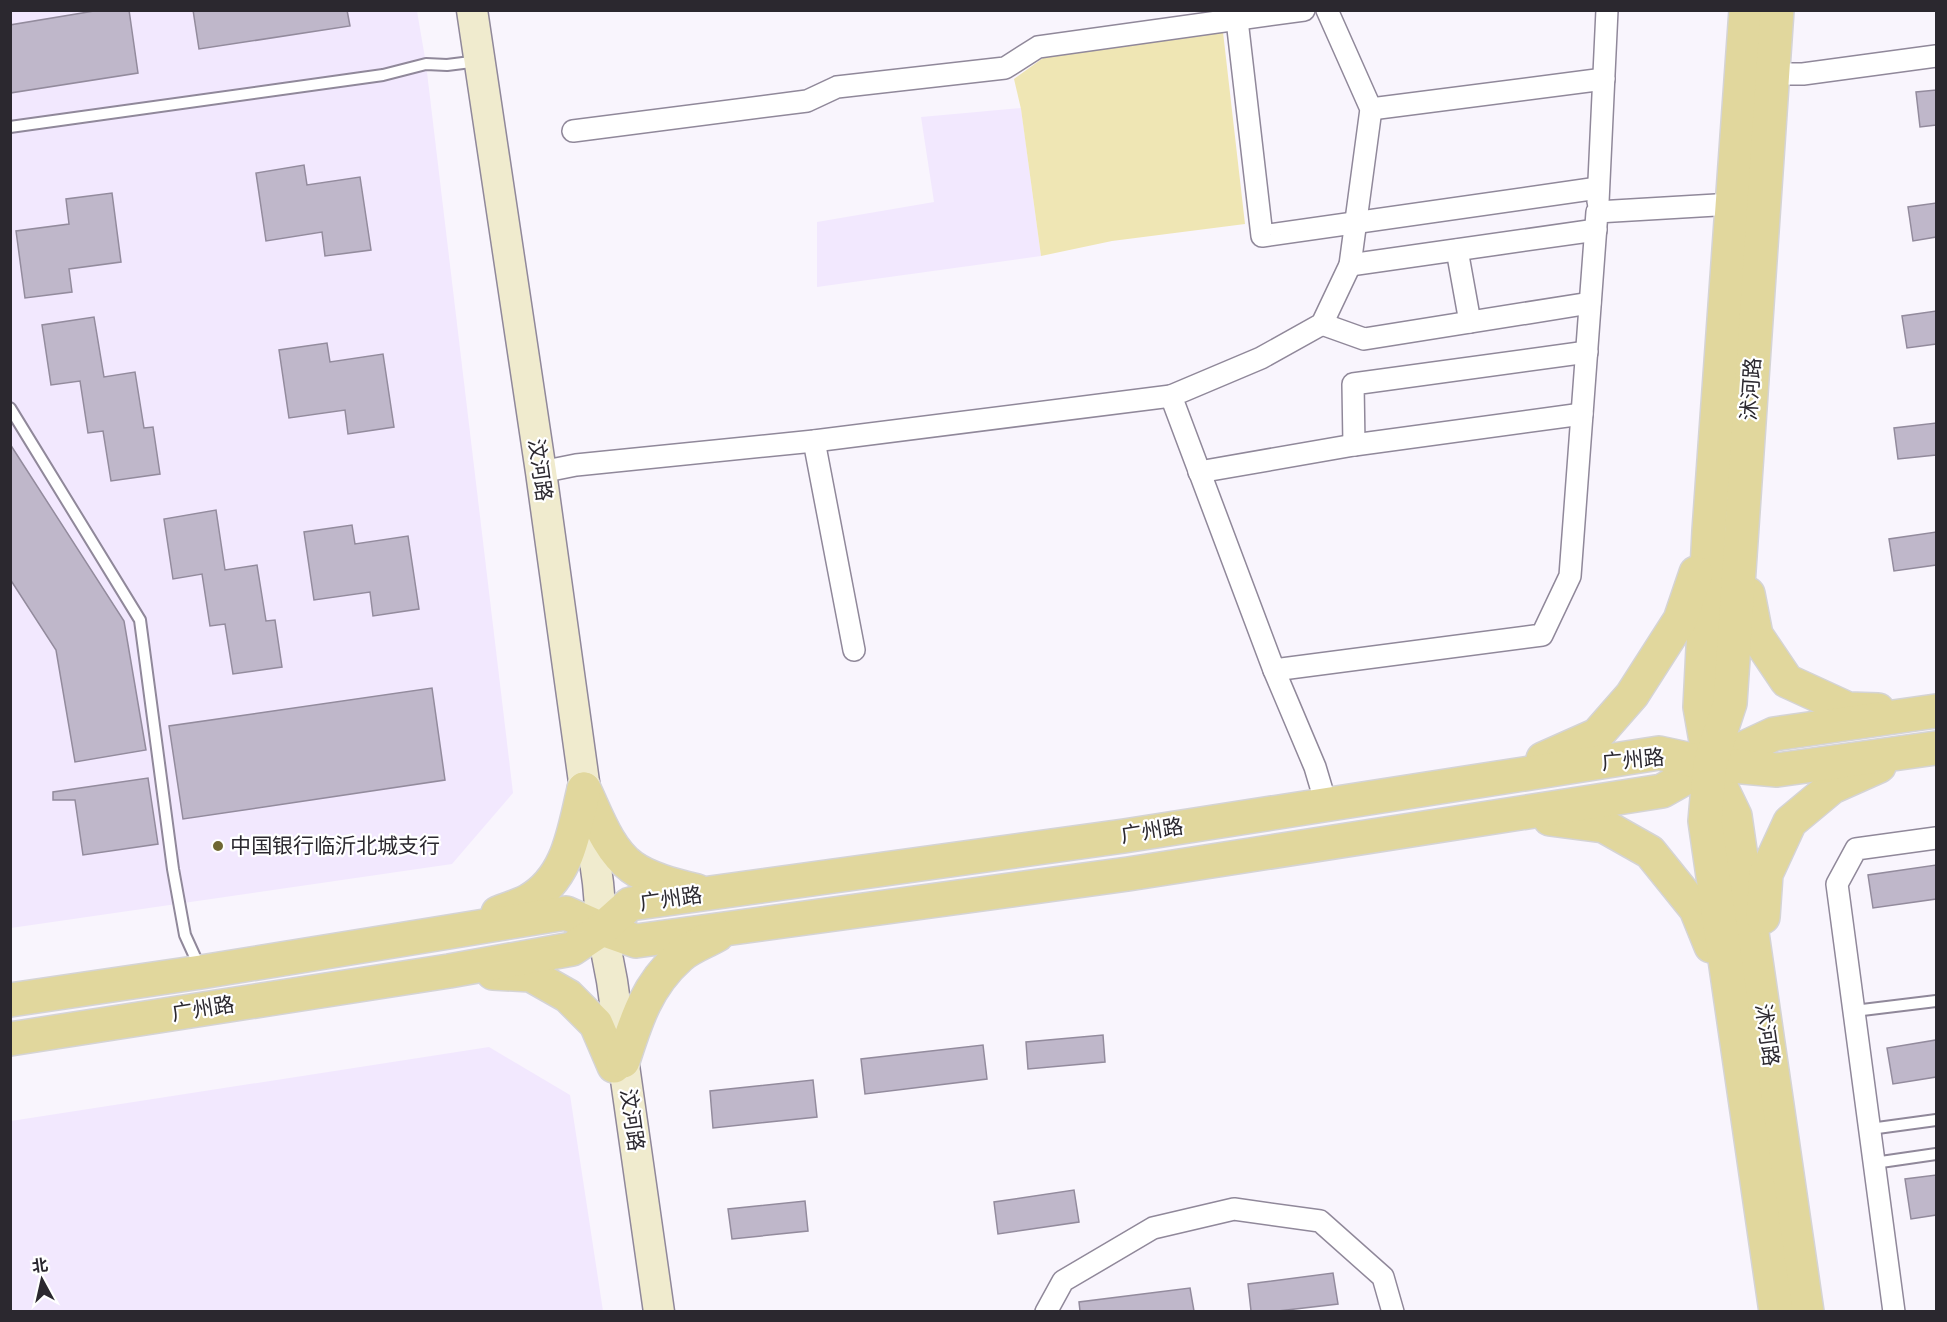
<svg xmlns="http://www.w3.org/2000/svg" width="1947" height="1322" font-family="Jost,'Noto Sans SC',sans-serif">
  <style>
    .built { fill: #f2e8fe }
    .green { fill: #efe6b4 }
    .building { fill: #bfb7ca; stroke: #938b9d; stroke-width: 1.5 }
    .lines { fill: none; stroke-linecap: round; stroke-linejoin: round }
    .lane-casing { stroke: #90889a; stroke-width: 14 }
    .street-casing { stroke: #90889a; stroke-width: 24 }
    .secondary-casing { stroke: #90889a; stroke-width: 33 }
    .primary-casing { stroke: #d5d4d5; stroke-width: 36 }
    .lane { stroke: #fff; stroke-width: 10 }
    .street { stroke: #fff; stroke-width: 21 }
    .secondary { stroke: #f0ebce; stroke-width: 30 }
    .primary { stroke: #e1d79d; stroke-width: 33 }
    .poi-dot { fill: #6f6633; stroke: #fff; stroke-width: 2 }
    .labels { text-anchor: middle; stroke-width: 4.5; stroke-linejoin: round; paint-order: stroke }
    .street-label { font-size: 21px; fill: #2b282f; stroke: #fff }
    .poi-label { font-size: 21px; fill: #2b282f; stroke: #fff; text-anchor: start }
  </style>
  <rect width="100%" height="100%" fill="#f9f5fd"/>
  <!-- built -->
  <g class="built">
    <path d="M 11,11 L 417,11 L 426,64 L 513,793 L 452,864 L 11,928 Z"/>
    <path d="M 1021,108 L 1041,256 L 817,287 L 817,222 L 934,202 L 921,117 Z"/>
    <path d="M 489,1047 L 570,1095 L 603,1311 L 11,1311 L 11,1121 Z"/>
  </g>
  <!-- green -->
  <path class="green" d="M 1223,32 L 1245,224 L 1112,241 L 1041,256 L 1021,109 L 1014,79 L 1043,58 Z"/>
  <!-- building -->
  <g class="building">
    <path d="M 100,10 L 129,10 L 138,73 L 10,93 L 10,25 Z"/>
    <path d="M 193,10 L 347,10 L 350,26 L 199,49 Z"/>
    <path d="M 1936,90 L 1936,125 L 1920,127 L 1916,92 Z"/>
    <path d="M 304,165 L 307,185 L 360,177 L 371,250 L 325,256 L 322,232 L 266,241 L 256,173 Z"/>
    <path d="M 112,193 L 121,262 L 69,269 L 72,292 L 25,298 L 16,231 L 69,224 L 66,199 Z"/>
    <path d="M 1936,203 L 1936,237 L 1913,241 L 1908,207 Z"/>
    <path d="M 1936,311 L 1936,344 L 1907,348 L 1902,316 Z"/>
    <path d="M 94,317 L 104,377 L 135,372 L 144,428 L 153,427 L 160,474 L 111,481 L 103,431 L 88,433 L 80,381 L 51,385 L 42,325 Z"/>
    <path d="M 327,343 L 330,362 L 383,354 L 394,427 L 348,434 L 345,410 L 289,418 L 279,350 Z"/>
    <path d="M 1936,423 L 1936,455 L 1898,459 L 1894,428 Z"/>
    <path d="M 10,444 L 124,621 L 146,750 L 75,762 L 56,650 L 10,579 Z"/>
    <path d="M 216,510 L 225,570 L 257,565 L 266,621 L 275,620 L 282,667 L 233,674 L 225,624 L 210,626 L 202,574 L 173,579 L 164,519 Z"/>
    <path d="M 352,525 L 355,544 L 408,536 L 419,609 L 373,616 L 370,592 L 314,600 L 304,532 Z"/>
    <path d="M 1936,532 L 1936,565 L 1894,571 L 1889,539 Z"/>
    <path d="M 432,688 L 445,780 L 183,819 L 169,726 Z"/>
    <path d="M 148,778 L 158,844 L 83,855 L 75,800 L 53,800 L 53,792 Z"/>
    <path d="M 1936,865 L 1936,899 L 1873,908 L 1868,875 Z"/>
    <path d="M 1103,1035 L 1105,1062 L 1028,1069 L 1026,1042 Z"/>
    <path d="M 1936,1040 L 1936,1077 L 1893,1084 L 1887,1048 Z"/>
    <path d="M 983,1045 L 987,1079 L 865,1094 L 861,1059 Z"/>
    <path d="M 813,1080 L 817,1117 L 713,1128 L 710,1091 Z"/>
    <path d="M 1936,1175 L 1936,1215 L 1911,1219 L 1905,1179 Z"/>
    <path d="M 1074,1190 L 1079,1222 L 998,1234 L 994,1202 Z"/>
    <path d="M 805,1201 L 808,1231 L 732,1239 L 728,1209 Z"/>
    <path d="M 1333,1273 L 1338,1304 L 1278,1311 L 1251,1311 L 1248,1284 Z"/>
    <path d="M 1190,1288 L 1194,1311 L 1080,1311 L 1079,1302 Z"/>
  </g>
  <g class="lines">
    <defs>
      <g id="lane">
        <path d="M 10,127 L 383,75 L 426,64 L 447,65 L 479,61"/>
        <path d="M 10,408 L 140,620 L 173,869 L 185,935 L 200,968"/>
        <path d="M 1854,1011 L 1936,1001"/>
        <path d="M 1870,1129 L 1936,1120"/>
        <path d="M 1874,1163 L 1936,1154"/>
      </g>
      <g id="street">
        <path d="M 1237,20 L 1262,236 L 1598,188"/>
        <path d="M 1774,74 L 1803,74 L 1936,56"/>
        <path d="M 1371,109 L 1604,79"/>
        <path d="M 573,131 L 807,101 L 837,87 L 1005,68 L 1038,47 L 1304,10"/>
        <path d="M 1598,202 L 1607,10"/>
        <path d="M 1457,250 L 1470,322"/>
        <path d="M 1350,265 L 1596,230"/>
        <path d="M 1322,324 L 1364,339 L 1590,303"/>
        <path d="M 814,441 L 854,650"/>
        <path d="M 1354,445 L 1353,384 L 1587,352"/>
        <path d="M 541,472 L 576,465 L 814,441 L 1171,396"/>
        <path d="M 1199,472 L 1354,445 L 1582,414"/>
        <path d="M 1274,670 L 1542,635 L 1570,576 L 1597,212 L 1733,204"/>
        <path d="M 1326,804 L 1315,767 L 1274,670 L 1171,396 L 1261,358 L 1322,324 L 1350,265 L 1371,109 L 1327,10"/>
        <path d="M 1046,1312 L 1063,1281 L 1153,1228 L 1234,1209 L 1320,1221 L 1383,1277 L 1393,1312"/>
        <path d="M 1894,1312 L 1837,884 L 1856,849 L 1936,838"/>
      </g>
      <path id="secondary" d="M 472,10 L 541,472 L 598,883 L 602,929 L 612,981 L 659,1312"/>
      <g id="primary">
        <path d="M 1746,10 L 1709,531 L 1700,707 L 1710,764 L 1735,816 L 1807,1312"/>
        <path d="M 1748,594 L 1756,635 L 1787,681 L 1848,709 L 1878,710"/>
        <path d="M 1543,759 L 1597,735 L 1632,695 L 1680,620 L 1696,573"/>
        <path d="M 584,789 C 596,814 608,850 632,867 C 648,879 677,886 697,891"/>
        <path d="M 1550,819 L 1604,826 L 1650,852 L 1696,909 L 1711,946"/>
        <path d="M 498,913 C 507,909 519,906 528,901 C 569,878 574,830 584,789"/>
        <path d="M 1763,917 L 1766,874 L 1790,822 L 1832,787 L 1879,766"/>
        <path d="M 493,973 L 531,975 L 568,996 L 596,1024 L 614,1066"/>
        <path d="M 10,1000 L 201,972 L 566,913 L 602,929 L 636,941 L 1128,874 L 1662,791 L 1710,764 L 1774,734 L 1936,711"/>
        <path d="M 10,1039 L 449,971 L 572,949 L 602,929 L 630,904 L 1124,836 L 1659,753 L 1710,764 L 1777,770 L 1936,748"/>
        <path d="M 623,1061 C 636,1020 647,985 680,956 C 690,947 705,942 717,935"/>
        <path d="M 1776,1312 L 1705,821 L 1710,764 L 1730,703 L 1777,10"/>
      </g>
    </defs>
    <!-- lane casing -->
    <use href="#lane" class="lane-casing"/>
    <!-- street casing -->
    <use href="#street" class="street-casing"/>
    <!-- secondary casing -->
    <use href="#secondary" class="secondary-casing"/>
    <!-- primary casing -->
    <use href="#primary" class="primary-casing"/>
    <!-- lane -->
    <use href="#lane" class="lane"/>
    <!-- street -->
    <use href="#street" class="street"/>
    <!-- secondary -->
    <use href="#secondary" class="secondary"/>
    <!-- primary -->
    <use href="#primary" class="primary"/>
  </g>
  <!-- markers -->
  <circle class="poi-dot" cx="218" cy="846" r="6"/>
  <g class="labels">
    <!-- street labels -->
    <g class="street-label">
      <text transform="translate(1751 389) rotate(-86)" y="7">沭河路</text>
      <text transform="translate(540 470) rotate(82)" y="7">汶河路</text>
      <text transform="translate(1633 760) rotate(-5)" y="7">广州路</text>
      <text transform="translate(1152 831) rotate(-9)" y="7">广州路</text>
      <text transform="translate(671 899) rotate(-8)" y="7">广州路</text>
      <text transform="translate(203 1009) rotate(-9)" y="7">广州路</text>
      <text transform="translate(1767 1035) rotate(82)" y="7">沭河路</text>
      <text transform="translate(632 1120) rotate(82)" y="7">汶河路</text>
    </g>
    <!-- poi labels -->
    <g class="poi-label">
      <text x="230" y="853">中国银行临沂北城支行</text>
    </g>
  </g>
  <!-- border -->
  <rect width="1947" height="1322" fill="none" stroke="#2b282f" stroke-width="24"/>
  <!-- north arrow -->
  <g transform="translate(42 1280) rotate(352)" stroke="#ffffff" stroke-width="4.5" paint-order="stroke">
  <path d="M0-4.5L10 22L0 15L-10 22Z" fill="#2b282f"/>
  <text y="-9" font-size="16" font-weight="bold" text-anchor="middle" fill="#2b282f">北</text>
  </g>
</svg>
